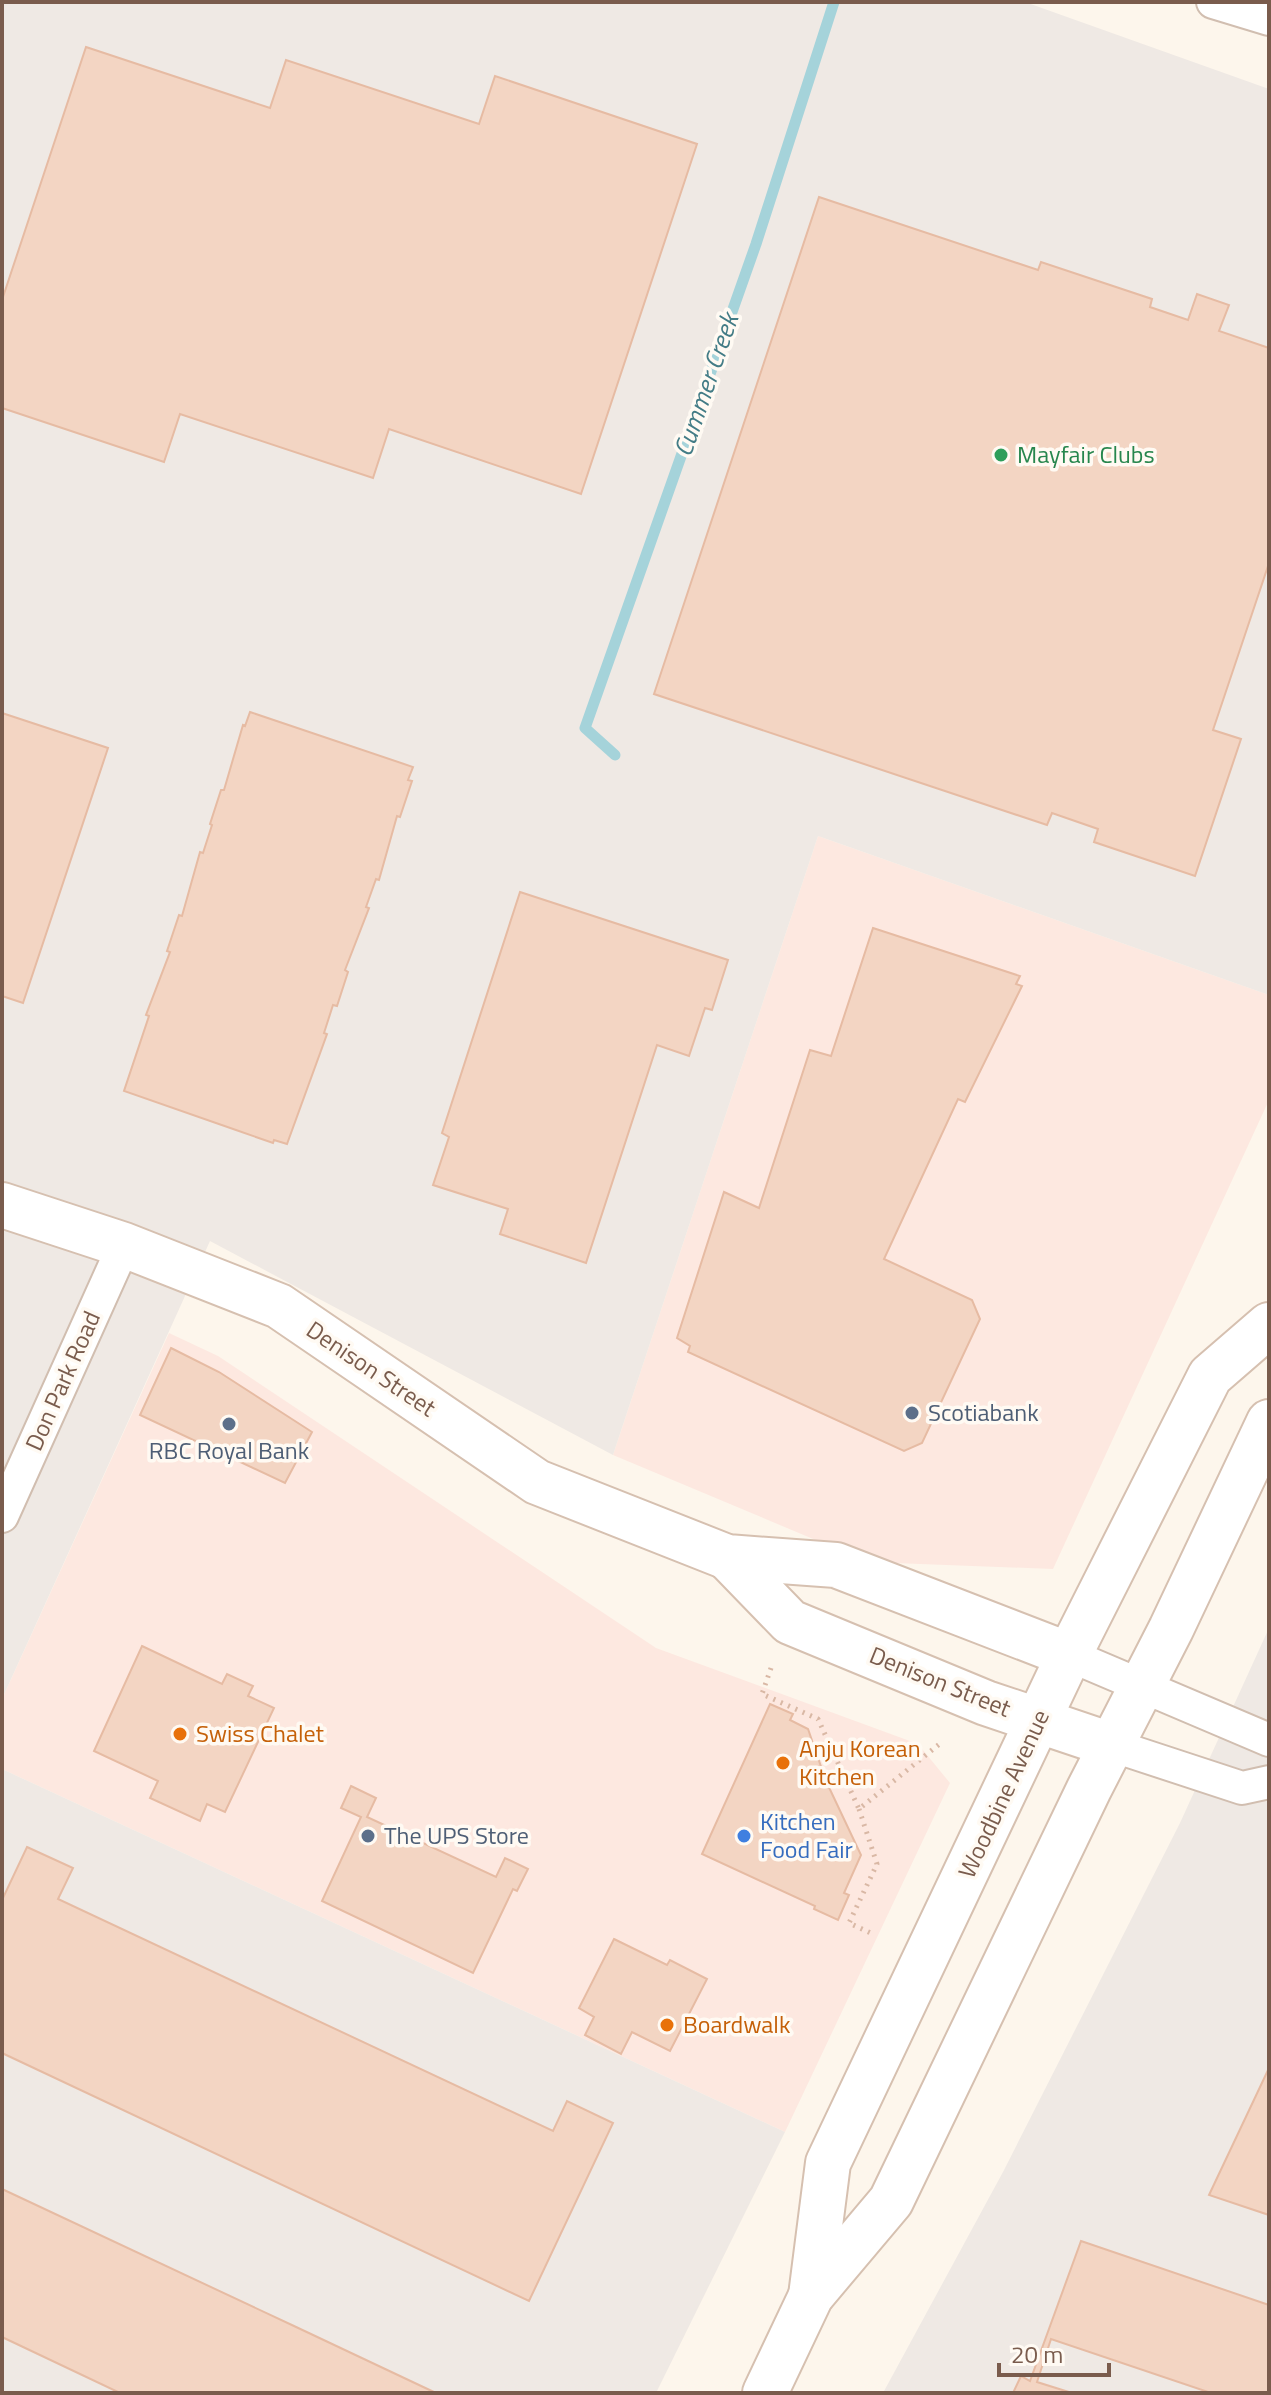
<svg xmlns="http://www.w3.org/2000/svg" width="1271" height="2395" font-family="'Titillium Web',sans-serif">
  <style>
    .commercial { fill: #fde8e0 }
    .industrial { fill: #efe9e4 }
    .lines { fill: none; stroke-linecap: round; stroke-linejoin: round }
    .stream { stroke: #a5d3da; stroke-width: 11 }
    .building { fill: #f3d5c3; stroke: #e6bba3; stroke-width: 2 }
    .street-casing { stroke: #d1beb0; stroke-width: 36 }
    .secondary-casing { stroke: #d6c0b0; stroke-width: 48 }
    .path { stroke: #d9b8a5; stroke-width: 5; stroke-dasharray: 2 6; stroke-linecap: butt }
    .street { stroke: #fff; stroke-width: 32 }
    .secondary { stroke: #fff; stroke-width: 44 }
    .leisure-dot { fill: #2e9e5b; stroke: #fffaf3; stroke-width: 3 }
    .service-dot { fill: #5c6f8a; stroke: #fffaf3; stroke-width: 3 }
    .food-dot { fill: #e8710a; stroke: #fffaf3; stroke-width: 3 }
    .shop-dot { fill: #3f7fe0; stroke: #fffaf3; stroke-width: 3 }
    .labels { text-anchor: middle; stroke-width: 7; stroke-linejoin: round; paint-order: stroke }
    .leisure-label { font-size: 24px; fill: #27864d; stroke: #fffaf3; text-anchor: start }
    .street-label { font-size: 24px; fill: #7a5c4d; stroke: #fffaf3 }
    .service-label { font-size: 24px; fill: #4e5e75; stroke: #fffaf3; text-anchor: start }
    .food-label { font-size: 24px; fill: #c56008; stroke: #fffaf3; text-anchor: start }
    .shop-label { font-size: 24px; fill: #366cbe; stroke: #fffaf3; text-anchor: start }
    .water-label { font-size: 26px; font-style: italic; fill: #437c86; stroke: #fffaf3 }
  </style>
  <rect width="100%" height="100%" fill="#fdf6ec"/>
  <!-- commercial -->
  <g class="commercial">
    <path d="M 818,836 L 1269,995 L 1269,1100 L 1053,1569 L 868,1562 L 613,1455 Z"/>
    <path d="M 169,1333 L 218,1356 L 656,1648 L 918,1744 L 950,1783 L 785,2132 L 2,1769 L 2,1699 Z"/>
  </g>
  <!-- industrial -->
  <g class="industrial">
    <path d="M 2,2 L 1025,2 L 1269,89 L 1269,995 L 818,836 L 613,1455 L 210,1241 L 2,1699 Z"/>
    <path d="M 1269,1628 L 1269,2393 L 883,2393 L 1003,2172 L 1180,1823 Z"/>
    <path d="M 2,1769 L 785,2132 L 656,2393 L 2,2393 Z"/>
  </g>
  <g class="lines">
    <!-- stream -->
    <path class="stream" d="M 615,755 L 585,728 L 756,244 L 834,2"/>
  </g>
  <!-- building -->
  <g class="building">
    <path d="M 86,47 L 270,108 L 286,60 L 479,124 L 495,76 L 697,144 L 581,494 L 389,429 L 373,478 L 180,414 L 164,462 L 2,408 L 2,300 Z"/>
    <path d="M 819,197 L 1038,270 L 1041,262 L 1152,299 L 1150,307 L 1188,320 L 1197,294 L 1229,305 L 1219,331 L 1269,348 L 1269,563 L 1213,730 L 1241,739 L 1195,876 L 1094,842 L 1098,829 L 1052,813 L 1047,825 L 654,694 Z"/>
    <path d="M 250,712 L 413,767 L 408,780 L 412,781 L 400,817 L 397,816 L 379,880 L 376,879 L 366,907 L 369,908 L 345,970 L 348,972 L 337,1006 L 333,1005 L 324,1033 L 327,1034 L 287,1144 L 274,1140 L 273,1143 L 236,1130 L 124,1091 L 149,1016 L 146,1015 L 170,952 L 167,951 L 179,915 L 182,916 L 200,852 L 203,853 L 212,825 L 210,824 L 221,790 L 224,790 L 243,725 L 245,726 Z"/>
    <path d="M 2,713 L 108,748 L 23,1003 L 2,996 Z"/>
    <path d="M 520,892 L 728,960 L 712,1010 L 705,1008 L 689,1056 L 657,1045 L 586,1263 L 500,1234 L 508,1209 L 433,1185 L 449,1137 L 442,1133 Z"/>
    <path d="M 873,928 L 1020,976 L 1016,984 L 1022,986 L 965,1102 L 958,1099 L 884,1259 L 972,1300 L 980,1319 L 922,1443 L 904,1451 L 688,1352 L 690,1346 L 677,1338 L 724,1192 L 759,1208 L 810,1050 L 831,1056 Z"/>
    <path d="M 171,1348 L 219,1372 L 312,1432 L 285,1483 L 140,1415 Z"/>
    <path d="M 142,1646 L 222,1684 L 227,1674 L 253,1686 L 248,1696 L 274,1708 L 225,1812 L 207,1804 L 200,1821 L 150,1798 L 158,1781 L 94,1751 Z"/>
    <path d="M 770,1704 L 793,1714 L 790,1720 L 808,1729 L 826,1781 L 861,1855 L 844,1893 L 849,1895 L 838,1920 L 814,1909 L 815,1906 L 702,1854 Z"/>
    <path d="M 351,1786 L 376,1798 L 367,1817 L 496,1877 L 505,1858 L 528,1869 L 517,1891 L 513,1889 L 473,1973 L 322,1901 L 361,1817 L 341,1808 Z"/>
    <path d="M 27,1847 L 73,1868 L 58,1899 L 553,2131 L 567,2101 L 613,2123 L 529,2301 L 2,2053 L 2,1900 Z"/>
    <path d="M 614,1939 L 667,1965 L 670,1960 L 707,1979 L 670,2051 L 632,2032 L 621,2054 L 585,2035 L 594,2017 L 579,2008 Z"/>
    <path d="M 1269,2068 L 1269,2215 L 1209,2195 Z"/>
    <path d="M 2,2189 L 294,2326 L 436,2393 L 120,2393 L 2,2337 Z"/>
    <path d="M 1081,2241 L 1269,2305 L 1269,2393 L 1211,2393 L 1051,2339 L 1037,2382 L 1072,2393 L 1013,2393 L 1021,2376 L 1030,2381 Z"/>
  </g>
  <g class="lines">
    <defs>
      <g id="street">
        <path d="M 1213,2 L 1269,19"/>
        <path d="M 2,1516 L 124,1245"/>
        <path d="M 1069,1655 L 1269,1740"/>
        <path d="M 1111,1745 L 1242,1788 L 1269,1782"/>
      </g>
      <g id="secondary">
        <path d="M 2,1205 L 124,1245 L 279,1306 L 537,1482 L 727,1557 L 836,1565 L 1069,1655"/>
        <path d="M 727,1557 L 790,1622 L 986,1703 L 1111,1745"/>
        <path d="M 811,2296 L 828,2163 L 1069,1655 L 1210,1376 L 1269,1325"/>
        <path d="M 765,2393 L 811,2296 L 891,2201 L 1089,1789 L 1171,1629 L 1269,1422"/>
      </g>
    </defs>
    <!-- street casing -->
    <use href="#street" class="street-casing"/>
    <!-- secondary casing -->
    <use href="#secondary" class="secondary-casing"/>
    <!-- path -->
    <g class="path">
      <path d="M 771,1668 L 762,1694 L 818,1719 L 859,1809 L 942,1742"/>
      <path d="M 859,1809 L 877,1864 L 849,1923 L 875,1935"/>
    </g>
    <!-- street -->
    <use href="#street" class="street"/>
    <!-- secondary -->
    <use href="#secondary" class="secondary"/>
  </g>
  <!-- markers -->
  <circle class="leisure-dot" cx="1001" cy="455" r="8"/>
  <g class="service-dot">
    <circle cx="912" cy="1413" r="8"/>
    <circle cx="229" cy="1424" r="8"/>
    <circle cx="368" cy="1836" r="8"/>
  </g>
  <g class="food-dot">
    <circle cx="180" cy="1734" r="8"/>
    <circle cx="783" cy="1763" r="8"/>
    <circle cx="667" cy="2025" r="8"/>
  </g>
  <circle class="shop-dot" cx="744" cy="1836" r="8"/>
  <g class="labels">
    <!-- leisure labels -->
    <g class="leisure-label">
      <text x="1017" y="463">Mayfair Clubs</text>
    </g>
    <!-- street labels -->
    <g class="street-label">
      <text transform="translate(371 1369) rotate(34)" y="8">Denison Street</text>
      <text transform="translate(63 1381) rotate(-66)" y="8">Don Park Road</text>
      <text transform="translate(940 1682) rotate(22)" y="8">Denison Street</text>
      <text transform="translate(1004 1794) rotate(-65)" y="8">Woodbine Avenue</text>
    </g>
    <!-- service labels -->
    <g class="service-label">
      <text x="928" y="1421">Scotiabank</text>
      <text x="229" y="1459" text-anchor="middle">RBC Royal Bank</text>
      <text x="384" y="1844">The UPS Store</text>
    </g>
    <!-- food labels -->
    <g class="food-label">
      <text x="196" y="1742">Swiss Chalet</text>
      <text x="799" y="1757">Anju Korean<tspan x="799" dy="28">Kitchen</tspan></text>
      <text x="683" y="2033">Boardwalk</text>
    </g>
    <!-- shop labels -->
    <g class="shop-label">
      <text x="760" y="1830">Kitchen<tspan x="760" dy="28">Food Fair</tspan></text>
    </g>
    <!-- water labels -->
    <g class="water-label">
      <text transform="translate(706 385) rotate(-71)" y="9">Cummer Creek</text>
    </g>
  </g>
  <!-- border -->
  <rect width="1271" height="2395" fill="none" stroke="#7a5c4d" stroke-width="8"/>
  <!-- scale -->
  <path d="M999 2363v12h110v-12" fill="none" stroke="#7a5c4d" stroke-width="4"/>
  <text x="1011" y="2363" font-size="24" fill="#7a5c4d" stroke="#fffaf3" stroke-width="6" paint-order="stroke">20 m</text>
</svg>
